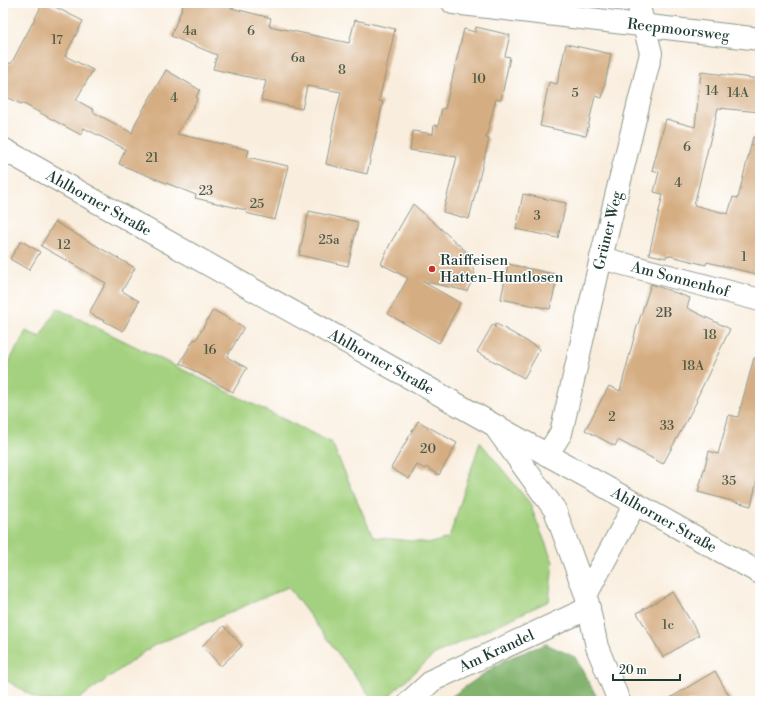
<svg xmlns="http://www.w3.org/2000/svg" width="763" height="704" font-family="'Libre Bodoni',serif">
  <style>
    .green { fill: #a4d17f; stroke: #62875a }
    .forest { fill: #83b36e; stroke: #517851 }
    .building { fill: #d5ad82 }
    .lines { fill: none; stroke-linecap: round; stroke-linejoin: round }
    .street-casing { stroke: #8c9689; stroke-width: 24 }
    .secondary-casing { stroke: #8c9689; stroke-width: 24 }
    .street { stroke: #fff; stroke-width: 22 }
    .secondary { stroke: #fff; stroke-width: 22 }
    .poi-dot { fill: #c8321e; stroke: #fff; stroke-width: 1.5 }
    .labels { text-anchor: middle; stroke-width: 3; stroke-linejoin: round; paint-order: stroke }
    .number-label { font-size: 13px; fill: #4c5948 }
    .street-label { font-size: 15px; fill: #1f3d34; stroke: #fff }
    .poi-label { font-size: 15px; fill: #1f3d34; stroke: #fff; text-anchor: start }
  </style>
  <rect width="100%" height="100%" fill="#fff"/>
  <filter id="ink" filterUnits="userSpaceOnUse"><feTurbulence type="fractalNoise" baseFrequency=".025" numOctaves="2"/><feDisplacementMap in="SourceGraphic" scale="8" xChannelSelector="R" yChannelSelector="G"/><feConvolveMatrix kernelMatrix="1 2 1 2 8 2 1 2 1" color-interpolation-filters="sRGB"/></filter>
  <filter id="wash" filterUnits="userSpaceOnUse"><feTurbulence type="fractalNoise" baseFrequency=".012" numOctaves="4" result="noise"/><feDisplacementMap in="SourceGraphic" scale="16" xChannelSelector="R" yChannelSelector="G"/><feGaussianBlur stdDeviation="0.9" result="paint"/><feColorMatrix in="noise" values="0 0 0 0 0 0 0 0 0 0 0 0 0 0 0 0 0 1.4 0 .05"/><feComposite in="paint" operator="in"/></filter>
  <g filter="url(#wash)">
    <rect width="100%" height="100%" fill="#f9eede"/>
    <!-- green -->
    <path class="green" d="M 57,308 L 332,443 L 373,537 L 431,543 L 449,538 L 480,442 L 529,502 L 553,562 L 549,601 L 435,654 L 383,701 L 374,701 L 288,587 L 153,646 L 76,701 L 40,701 L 3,678 L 3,373 L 26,331 L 40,337 Z"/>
    <!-- forest -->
    <path class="forest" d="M 546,644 L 575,657 L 599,701 L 445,701 L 504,660 Z"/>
    <g id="blocks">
      <!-- building -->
      <g class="building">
        <path d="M 43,3 L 47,3 L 83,21 L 65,56 L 93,70 L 76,100 L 94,110 L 93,112 L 132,133 L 136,122 L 166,70 L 200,90 L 196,97 L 198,98 L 177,134 L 249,150 L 247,157 L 288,166 L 275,220 L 246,213 L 246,210 L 195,198 L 196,195 L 119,164 L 125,149 L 84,128 L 81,135 L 22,103 L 21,104 L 3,95 L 3,60 L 11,64 Z"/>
        <path d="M 184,3 L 221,3 L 221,5 L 223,6 L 271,18 L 269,26 L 349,43 L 355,20 L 395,29 L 379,101 L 383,102 L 367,174 L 326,164 L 333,129 L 332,129 L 341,92 L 307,86 L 302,109 L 261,100 L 266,81 L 213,69 L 217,55 L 171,36 Z"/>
        <path d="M 476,27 L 510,35 L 505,56 L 510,57 L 501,100 L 496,99 L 486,138 L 489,139 L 469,219 L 443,212 L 457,157 L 410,150 L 413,131 L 433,134 L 434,125 L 438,126 L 442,108 L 445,109 L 464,29 L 475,32 Z"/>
        <path d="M 566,44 L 611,54 L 602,98 L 595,96 L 586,136 L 540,126 L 549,82 L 557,84 Z"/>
        <path d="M 701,72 L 760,79 L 760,112 L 718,108 L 694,205 L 728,214 L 733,197 L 738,198 L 753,137 L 760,138 L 760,275 L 707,262 L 706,265 L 667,255 L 666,258 L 649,254 L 663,194 L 654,192 L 659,172 L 652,170 L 666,119 L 695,127 Z"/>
        <path d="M 523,194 L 566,203 L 558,238 L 516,229 Z"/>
        <path d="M 413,204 L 468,253 L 475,275 L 467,291 L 422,281 L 460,303 L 439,343 L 388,314 L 408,278 L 381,264 L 390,244 Z"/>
        <path d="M 309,211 L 358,222 L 348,266 L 299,255 Z"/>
        <path d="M 55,222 L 135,268 L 122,291 L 139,301 L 123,331 L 89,313 L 106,283 L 41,246 Z"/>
        <path d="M 21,241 L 40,252 L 29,270 L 10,259 Z"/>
        <path d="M 508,264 L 558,275 L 550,309 L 501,299 Z"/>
        <path d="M 651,284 L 690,298 L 687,308 L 730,329 L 696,400 L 697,401 L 663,464 L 618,440 L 615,446 L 585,430 L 609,386 L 620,391 L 636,330 Z"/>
        <path d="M 213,310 L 244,327 L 227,357 L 247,368 L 233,392 L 180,363 L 194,339 L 196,340 Z"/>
        <path d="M 495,323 L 540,349 L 524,378 L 477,352 L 493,324 L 495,328 Z"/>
        <path d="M 754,358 L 760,358 L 760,467 L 751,506 L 698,492 L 709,451 L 718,454 L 729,415 L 738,417 Z"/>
        <path d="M 418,421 L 457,443 L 439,475 L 426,467 L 425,469 L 417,465 L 409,479 L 391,468 Z"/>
        <path d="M 673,592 L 699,635 L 663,657 L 637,613 Z"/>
        <path d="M 224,626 L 242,646 L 221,666 L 202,646 Z"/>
        <path d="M 715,671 L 732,701 L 665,701 Z"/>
      </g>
    </g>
  </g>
  <g filter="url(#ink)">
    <use href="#blocks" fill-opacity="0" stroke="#8c9689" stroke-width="1"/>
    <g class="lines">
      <defs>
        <g id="street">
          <path id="s1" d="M 453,3 L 760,39"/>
          <path id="s2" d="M 601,258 L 760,300"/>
          <path id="s3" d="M 547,455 L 561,433 L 601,258 L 651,53 L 638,3"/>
          <path id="s4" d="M 410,701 L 433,680 L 589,608"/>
        </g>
        <g id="secondary">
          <path id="s5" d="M 3,149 L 494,425 L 760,573"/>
          <path d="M 498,431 L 555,510 L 586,595 L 597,647 L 619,701"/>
          <path d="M 586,595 L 635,504"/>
        </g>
      </defs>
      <!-- street casing -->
      <use href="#street" class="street-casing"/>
      <!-- secondary casing -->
      <use href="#secondary" class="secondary-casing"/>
      <!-- street -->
      <use href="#street" class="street"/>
      <!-- secondary -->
      <use href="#secondary" class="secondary"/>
    </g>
  </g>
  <!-- markers -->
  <circle class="poi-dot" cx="432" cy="269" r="4"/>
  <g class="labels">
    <!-- number labels -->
    <g class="number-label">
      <text x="190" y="35">4a</text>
      <text x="251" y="35">6</text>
      <text x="57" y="44">17</text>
      <text x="298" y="62">6a</text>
      <text x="342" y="74">8</text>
      <text x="479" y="83">10</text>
      <text x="712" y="95">14</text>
      <text x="575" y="97">5</text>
      <text x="738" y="97">14A</text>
      <text x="174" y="102">4</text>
      <text x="687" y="151">6</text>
      <text x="152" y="162">21</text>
      <text x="678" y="187">4</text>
      <text x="206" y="195">23</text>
      <text x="257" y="208">25</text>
      <text x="537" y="220">3</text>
      <text x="329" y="244">25a</text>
      <text x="64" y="249">12</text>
      <text x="744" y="261">1</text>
      <text x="664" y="317">2B</text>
      <text x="710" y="339">18</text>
      <text x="210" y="354">16</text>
      <text x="693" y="370">18A</text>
      <text x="612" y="421">2</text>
      <text x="667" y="430">33</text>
      <text x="428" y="453">20</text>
      <text x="729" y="485">35</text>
      <text x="668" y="629">1c</text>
    </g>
    <!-- street labels -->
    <g class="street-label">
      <text dy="5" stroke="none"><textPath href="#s1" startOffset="227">Reepmoorsweg</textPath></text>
      <text dy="5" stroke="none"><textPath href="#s5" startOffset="110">Ahlhorner Straße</textPath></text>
      <text dy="5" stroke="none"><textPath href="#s3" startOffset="234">Grüner Weg</textPath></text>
      <text dy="5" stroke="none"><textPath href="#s2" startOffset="82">Am Sonnenhof</textPath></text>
      <text dy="5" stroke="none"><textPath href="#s5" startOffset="434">Ahlhorner Straße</textPath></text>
      <text dy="5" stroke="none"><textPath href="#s5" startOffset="758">Ahlhorner Straße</textPath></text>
      <text dy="5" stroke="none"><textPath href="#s4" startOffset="101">Am Krandel</textPath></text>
    </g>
    <!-- poi labels -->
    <g class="poi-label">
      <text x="440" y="265">Raiffeisen<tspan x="440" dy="17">Hatten-Huntlosen</tspan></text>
    </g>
  </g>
  <!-- margin -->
  <rect width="763" height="704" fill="none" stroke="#fff" stroke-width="16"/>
  <!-- scale -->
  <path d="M613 674v6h67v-6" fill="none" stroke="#1f3d34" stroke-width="2"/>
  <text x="619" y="674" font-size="12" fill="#1f3d34" stroke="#ffffff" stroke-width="3" paint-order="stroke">20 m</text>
</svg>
